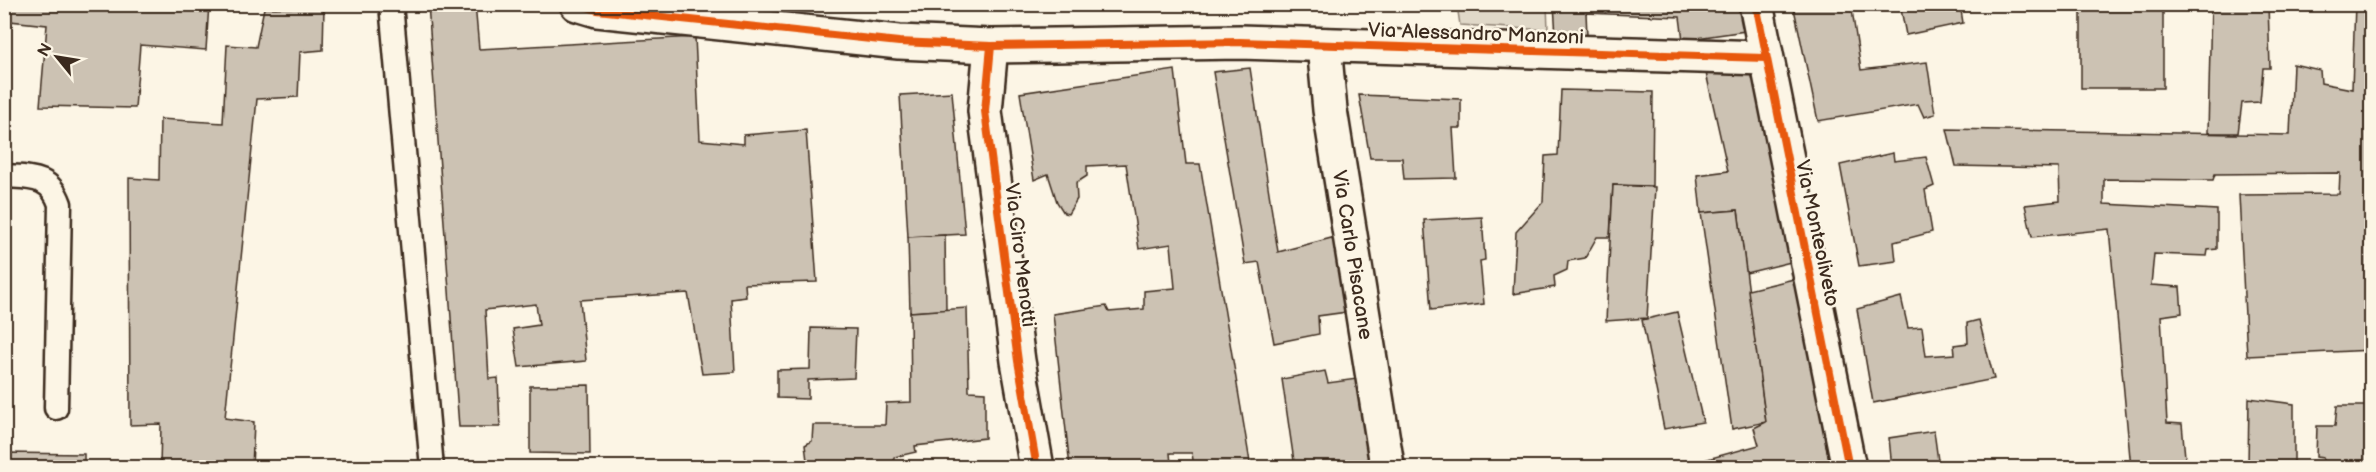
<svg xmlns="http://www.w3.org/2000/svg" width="2376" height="472" font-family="'Balsamiq Sans',sans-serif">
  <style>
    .green { fill: #e0d8c8; stroke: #8e8173; stroke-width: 1.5 }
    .building { fill: #ccc2b3; stroke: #3b2a1e; stroke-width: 1.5 }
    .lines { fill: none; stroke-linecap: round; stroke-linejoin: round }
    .service-casing { stroke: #3b2a1e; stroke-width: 27 }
    .minor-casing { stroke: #3b2a1e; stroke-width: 38 }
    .service { stroke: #fcf5e5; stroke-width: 22 }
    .minor { stroke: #fcf5e5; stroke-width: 33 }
    .cycleway-casing { stroke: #fcf5e5; stroke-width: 11 }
    .cycleway { stroke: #e8590c; stroke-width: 8 }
    .labels { text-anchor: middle; stroke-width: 5; stroke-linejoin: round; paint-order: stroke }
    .street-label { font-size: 20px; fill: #3b2a1e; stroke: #fcf5e5 }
  </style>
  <rect width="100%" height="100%" fill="#fcf5e5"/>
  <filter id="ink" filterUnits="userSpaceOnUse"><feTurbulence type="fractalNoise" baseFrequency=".0167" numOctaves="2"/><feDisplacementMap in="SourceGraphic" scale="12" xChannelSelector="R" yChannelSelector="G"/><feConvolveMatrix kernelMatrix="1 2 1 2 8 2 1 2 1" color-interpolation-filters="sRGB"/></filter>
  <g filter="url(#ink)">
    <!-- green -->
    <path class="green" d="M 1457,5 L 1547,5 L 1548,30 L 1460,25 Z"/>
    <!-- building -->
    <g class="building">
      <path d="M 11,4 L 209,4 L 206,50 L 140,45 L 135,108 L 40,106 L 47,25 L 10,21 Z"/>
      <path d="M 428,4 L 475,4 L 479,49 L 695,37 L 700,140 L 744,144 L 744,135 L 806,130 L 817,282 L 745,284 L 746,297 L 731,299 L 735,372 L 702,374 L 688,293 L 580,300 L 586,361 L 519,367 L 513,329 L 539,325 L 536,304 L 485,310 L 489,379 L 498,378 L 500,427 L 459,427 Z"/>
      <path d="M 1554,4 L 1747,4 L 1752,30 L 1683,40 L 1680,17 L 1586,13 L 1587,35 L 1556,36 Z"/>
      <path d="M 1793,4 L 1862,4 L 1852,10 L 1861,70 L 1927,62 L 1935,114 L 1924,117 L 1918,104 L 1818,121 Z"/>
      <path d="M 1900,4 L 1960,4 L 1963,23 L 1906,35 Z"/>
      <path d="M 2211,4 L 2268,4 L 2270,68 L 2263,68 L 2260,102 L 2242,103 L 2238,133 L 2208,133 Z"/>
      <path d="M 2355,4 L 2372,4 L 2372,350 L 2247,356 L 2239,195 L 2339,194 L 2340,173 L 2215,174 L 2213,180 L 2104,179 L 2104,204 L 2217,210 L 2217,249 L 2208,250 L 2207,256 L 2154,254 L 2151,285 L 2180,287 L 2182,313 L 2161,316 L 2167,423 L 2182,424 L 2186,468 L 2131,468 L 2109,229 L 2032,237 L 2025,205 L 2060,201 L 2059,168 L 1956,166 L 1947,129 L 2290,135 L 2293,64 L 2320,70 L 2321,83 L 2352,89 Z"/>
      <rect x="2081" y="5" width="82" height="83"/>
      <path d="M 324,7 L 323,50 L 300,52 L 298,97 L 257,99 L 225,418 L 254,422 L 252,468 L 160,468 L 161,424 L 130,425 L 129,178 L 159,180 L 160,119 L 223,123 L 227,45 L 256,47 L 264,8 Z"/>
      <path d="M 1757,64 L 1795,261 L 1746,273 L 1738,210 L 1701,213 L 1697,175 L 1728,171 L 1706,73 Z"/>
      <path d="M 1250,68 L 1278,252 L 1339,236 L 1354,311 L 1318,316 L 1319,334 L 1274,343 L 1259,262 L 1245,264 L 1213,72 Z"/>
      <path d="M 1175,70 L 1186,164 L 1200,164 L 1251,468 L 1194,468 L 1192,453 L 1170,453 L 1171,464 L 1150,468 L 1118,468 L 1116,462 L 1070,467 L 1053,314 L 1106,306 L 1109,312 L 1144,309 L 1144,291 L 1175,288 L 1171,244 L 1139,249 L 1126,164 L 1087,166 L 1087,176 L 1076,183 L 1077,199 L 1068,214 L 1064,213 L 1057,202 L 1048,174 L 1034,180 L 1020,93 Z"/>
      <path d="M 1561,90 L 1653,92 L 1652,186 L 1613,185 L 1610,237 L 1597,237 L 1585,258 L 1568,261 L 1567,270 L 1554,276 L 1555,287 L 1513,294 L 1516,232 L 1543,202 L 1545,156 L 1558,155 Z"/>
      <path d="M 952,92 L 965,234 L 908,237 L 900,95 Z"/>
      <path d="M 1359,95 L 1461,99 L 1461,128 L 1453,128 L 1456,178 L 1404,179 L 1402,158 L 1370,158 Z"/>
      <path d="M 1893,153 L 1894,161 L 1926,157 L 1934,186 L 1925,190 L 1932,232 L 1894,242 L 1896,261 L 1859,266 L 1840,165 Z"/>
      <path d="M 1613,185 L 1655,187 L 1647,318 L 1606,321 Z"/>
      <path d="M 1738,210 L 1766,422 L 1732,429 L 1701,213 Z"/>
      <path d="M 1482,217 L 1485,260 L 1480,261 L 1484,304 L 1431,310 L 1424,220 Z"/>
      <path d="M 945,235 L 946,310 L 910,312 L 908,237 Z"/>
      <path d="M 1798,278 L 1834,468 L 1694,468 L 1693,463 L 1759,445 L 1754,428 L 1766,422 L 1748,290 Z"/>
      <path d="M 1901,297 L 1908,328 L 1922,327 L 1926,356 L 1955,354 L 1954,345 L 1968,343 L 1967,323 L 1979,320 L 1994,379 L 1873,403 L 1857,309 Z"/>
      <path d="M 967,308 L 969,391 L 985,392 L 985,438 L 915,446 L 916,452 L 894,457 L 894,468 L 808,468 L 805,445 L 812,441 L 813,425 L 885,425 L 886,403 L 911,402 L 910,312 Z"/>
      <path d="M 1677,312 L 1703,422 L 1664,429 L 1642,320 Z"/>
      <path d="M 811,328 L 856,329 L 854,378 L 808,380 L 808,399 L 777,398 L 777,370 L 810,369 Z"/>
      <path d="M 1325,371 L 1328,383 L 1364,378 L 1375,468 L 1295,468 L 1282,379 Z"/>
      <path d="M 589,385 L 590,454 L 530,453 L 530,386 Z"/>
      <path d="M 2249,398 L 2294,404 L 2294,468 L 2248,468 Z"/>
      <path d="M 2337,406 L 2372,406 L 2372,468 L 2323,468 L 2323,458 L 2316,457 L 2317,426 L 2335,426 Z"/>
      <path d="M 1934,431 L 1939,468 L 1892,468 L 1889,438 Z"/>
      <path d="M 4,453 L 84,454 L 84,468 L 4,468 Z"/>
    </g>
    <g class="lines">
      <defs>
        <g id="service">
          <path d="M 391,4 L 432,468"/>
          <path d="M 4,176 C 31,178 50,175 60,204 L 56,408"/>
        </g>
        <g id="minor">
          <path d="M 577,4 L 597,10 L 899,42 L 991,46 L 1240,42 L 1765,58"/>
          <path d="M 1756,4 L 1849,468"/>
          <path id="s1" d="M 1324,45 L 1330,110 L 1387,465"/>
          <path d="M 991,46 L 985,111 L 1018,361 L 1037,468"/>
        </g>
      </defs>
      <!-- service casing -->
      <use href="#service" class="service-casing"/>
      <!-- minor casing -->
      <use href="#minor" class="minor-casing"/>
      <!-- service -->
      <use href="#service" class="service"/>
      <!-- minor -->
      <use href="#minor" class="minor"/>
      <defs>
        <g id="cycleway">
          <path d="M 577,4 L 597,10 L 899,42 L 991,46 L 1240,42 L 1765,58"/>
          <path d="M 1756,4 L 1849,468"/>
          <path d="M 991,46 L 985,111 L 1018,361 L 1037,468"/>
        </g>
      </defs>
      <!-- cycleway casing -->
      <use href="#cycleway" class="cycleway-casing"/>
      <!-- cycleway -->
      <use href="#cycleway" class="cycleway"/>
    </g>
  </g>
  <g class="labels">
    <!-- street labels -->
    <g class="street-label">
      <text transform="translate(1476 33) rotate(2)" y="7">Via Alessandro Manzoni</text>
      <text transform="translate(1818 233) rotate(78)" y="7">Via Monteoliveto</text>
      <text transform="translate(1021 255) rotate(83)" y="7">Via Ciro Menotti</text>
      <text dy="7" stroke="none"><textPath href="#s1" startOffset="212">Via Carlo Pisacane</textPath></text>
    </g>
  </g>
  <!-- margin -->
  <rect width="2376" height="472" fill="none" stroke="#fcf5e5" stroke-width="24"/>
  <rect x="12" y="12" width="2352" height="448" fill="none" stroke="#3b2a1e" stroke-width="2" filter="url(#ink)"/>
  <!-- north arrow -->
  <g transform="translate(57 57) rotate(300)" stroke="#fcf5e5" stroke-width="4.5" paint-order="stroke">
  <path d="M0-4.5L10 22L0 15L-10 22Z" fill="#3b2a1e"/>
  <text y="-9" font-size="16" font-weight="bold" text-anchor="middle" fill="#3b2a1e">N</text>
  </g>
</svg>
